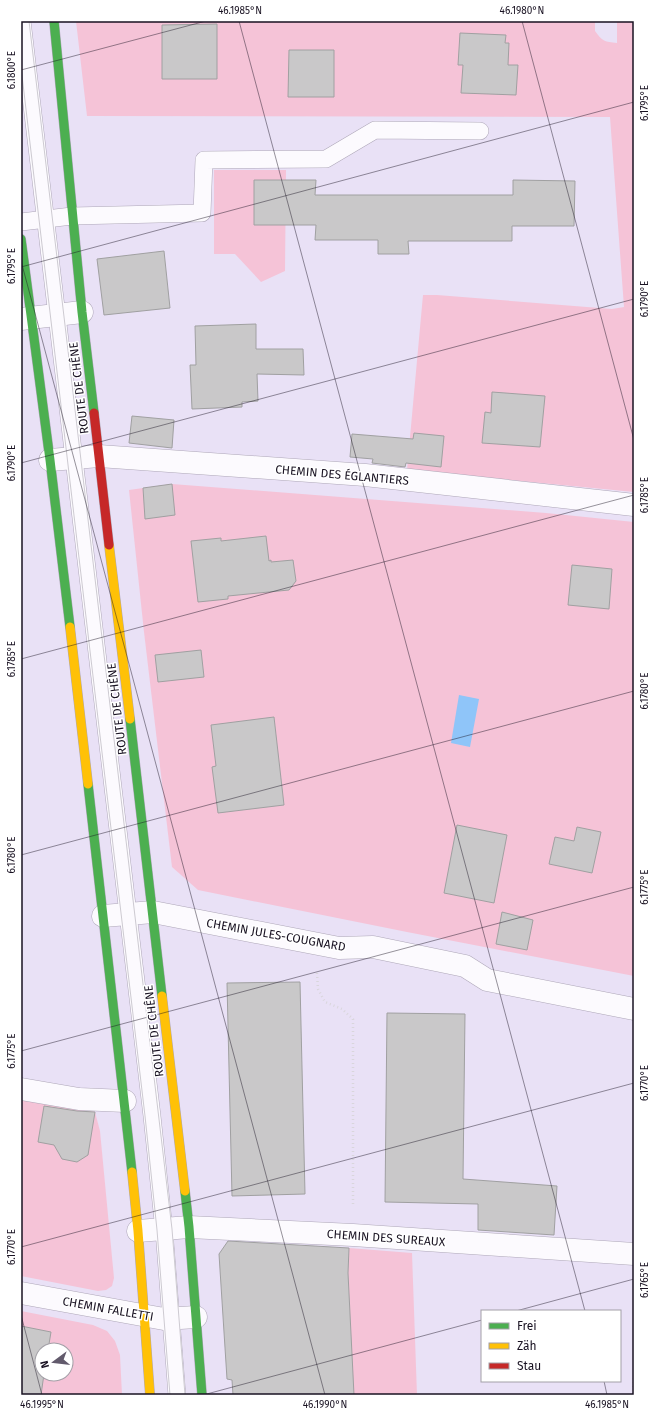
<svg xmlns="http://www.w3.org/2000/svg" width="655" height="1416" font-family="'Fira Sans',sans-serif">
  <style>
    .green { fill: #f5c3d7; fill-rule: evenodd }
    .water { fill: #8fc5f9 }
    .building { fill: #c9c8c9; stroke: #a0a0a1 }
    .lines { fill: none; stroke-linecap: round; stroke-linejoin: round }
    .lane-casing { stroke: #aea7b8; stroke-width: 18 }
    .street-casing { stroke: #aea7b8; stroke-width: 23 }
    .fast-casing { stroke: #aea7b8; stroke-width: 10 }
    .slow-casing { stroke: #aea7b8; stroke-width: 10 }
    .jam-casing { stroke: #aea7b8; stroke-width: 10 }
    .path { stroke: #d9d6dc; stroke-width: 2.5; stroke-dasharray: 1 3; stroke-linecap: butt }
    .lane { stroke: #fcfafe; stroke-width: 17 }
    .street { stroke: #fcfafe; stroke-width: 22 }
    .fast { stroke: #4caf50; stroke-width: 9 }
    .slow { stroke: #ffc107; stroke-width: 9 }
    .jam { stroke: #c62828; stroke-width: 9 }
    .tram { stroke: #cdcad1; stroke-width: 1 }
    .ticks { fill: none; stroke: #191222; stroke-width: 1; stroke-opacity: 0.45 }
    .labels { text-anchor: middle; stroke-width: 3; stroke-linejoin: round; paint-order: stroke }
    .street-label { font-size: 12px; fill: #191222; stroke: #fff }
    .neatline { fill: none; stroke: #191222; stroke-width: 1.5 }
    .ticks-label { font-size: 10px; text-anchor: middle; fill: #191222 }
  </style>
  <rect width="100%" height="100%" fill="#e9e1f6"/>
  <!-- green -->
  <g class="green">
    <path d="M 76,21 L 595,21 L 595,31 C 602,41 605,42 617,43 L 617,21 L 634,21 L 634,492 L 407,470 L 423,295 L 437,295 L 612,309 L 624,307 L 610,117 L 87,116 Z"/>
    <path d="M 214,170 L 286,170 L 285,271 L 261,282 L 235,254 L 214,254 Z"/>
    <path d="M 172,484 L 546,513 L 634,522 L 634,976 L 407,932 L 198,890 L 172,867 L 144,632 L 129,490 Z"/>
    <path d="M 21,1099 L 95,1112 L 100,1131 L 114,1278 L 112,1286 L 106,1290 L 98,1291 L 21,1276 Z"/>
    <path d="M 349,1248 L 412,1253 L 417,1395 L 353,1395 L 348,1273 Z"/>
    <path d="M 21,1311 L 93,1325 L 107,1331 L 115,1341 L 120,1355 L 122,1395 L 21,1395 ZM 42,1350 L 66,1350 L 66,1374 L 42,1374 Z"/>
  </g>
  <!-- water -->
  <path class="water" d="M 459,695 L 479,699 L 470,747 L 451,743 Z"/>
  <!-- building -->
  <g class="building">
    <path d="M 217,24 L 217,79 L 162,79 L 162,25 Z"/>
    <path d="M 460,33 L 506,35 L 505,43 L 509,43 L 508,65 L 518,65 L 516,95 L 461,93 L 463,65 L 458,65 Z"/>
    <path d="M 289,50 L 334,50 L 334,97 L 288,97 Z"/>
    <path d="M 254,180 L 316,180 L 315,195 L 513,195 L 513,180 L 575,181 L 574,226 L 512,226 L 512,241 L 408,241 L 409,254 L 378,254 L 378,240 L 315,240 L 316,225 L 254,225 Z"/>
    <path d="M 164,251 L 170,308 L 104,315 L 97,259 Z"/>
    <path d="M 256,324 L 256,349 L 303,349 L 304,375 L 257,374 L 258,401 L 242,402 L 242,407 L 192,409 L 190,365 L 196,365 L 195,326 Z"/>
    <path d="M 492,392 L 545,396 L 540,447 L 482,443 L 485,412 L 491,413 Z"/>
    <path d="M 132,416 L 174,420 L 172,448 L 129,443 Z"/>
    <path d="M 414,433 L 444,436 L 441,467 L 406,463 L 405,467 L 372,463 L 373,459 L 350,457 L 352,434 L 413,439 Z"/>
    <path d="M 172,484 L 175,515 L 145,519 L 143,488 Z"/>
    <path d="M 266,536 L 269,561 L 271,560 L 271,562 L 293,560 L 296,581 L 289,590 L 228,596 L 228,599 L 198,602 L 191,541 L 221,538 L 221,541 Z"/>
    <path d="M 572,565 L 612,569 L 609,609 L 568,605 Z"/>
    <path d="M 201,650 L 204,677 L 158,682 L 155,655 Z"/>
    <path d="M 274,717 L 284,805 L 218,813 L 212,767 L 216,766 L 211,725 Z"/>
    <path d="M 457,825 L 507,835 L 494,903 L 444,893 Z"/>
    <path d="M 577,827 L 601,832 L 592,873 L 549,864 L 555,837 L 574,841 Z"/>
    <path d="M 502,912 L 533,920 L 527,950 L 496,944 Z"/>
    <path d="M 300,982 L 305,1194 L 232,1196 L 227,983 Z"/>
    <path d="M 387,1013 L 465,1014 L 463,1179 L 557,1186 L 554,1235 L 478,1230 L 478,1204 L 385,1202 Z"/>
    <path d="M 44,1106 L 77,1111 L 95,1112 L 88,1155 L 77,1162 L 62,1159 L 54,1145 L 38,1142 Z"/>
    <path d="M 228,1241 L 349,1248 L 348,1273 L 354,1395 L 233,1395 L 232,1380 L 227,1379 L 219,1254 Z"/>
    <path d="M 21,1326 L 51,1332 L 48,1350 L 42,1350 L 42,1374 L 44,1374 L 41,1395 L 21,1395 Z"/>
  </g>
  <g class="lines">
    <defs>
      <g id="lane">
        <path d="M 22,21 L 152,1116 L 164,1230 L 177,1395"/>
        <path d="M 21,222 L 72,216 L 202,213 L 204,160 L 326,159 L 375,130 L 480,131"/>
      </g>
      <g id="street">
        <path d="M 21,319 L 82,312"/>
        <path d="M 50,460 L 99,456 L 365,475 L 634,505"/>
        <path d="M 103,916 L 153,912 L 339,948 L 373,947 L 465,966 L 487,980 L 634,1009"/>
        <path d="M 21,1089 L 79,1099 L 125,1101"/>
        <path d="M 138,1231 L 189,1227 L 353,1235 L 634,1254"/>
        <path d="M 21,1293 L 164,1319 L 196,1317"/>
      </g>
      <g id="fast">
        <path d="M 54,21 L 82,312 L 94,413"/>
        <path d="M 21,239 L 50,460 L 70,627"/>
        <path d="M 130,719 L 162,996"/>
        <path d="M 88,784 L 132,1172"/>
        <path d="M 185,1191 L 189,1227 L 202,1395"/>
      </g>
      <g id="slow">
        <path d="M 109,545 L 130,719"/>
        <path d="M 70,627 L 88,784"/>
        <path d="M 162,996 L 185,1191"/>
        <path d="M 132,1172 L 138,1231 L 150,1395"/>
      </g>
      <path id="jam" d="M 94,413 L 109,545"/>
    </defs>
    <!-- lane casing -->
    <use href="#lane" class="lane-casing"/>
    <!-- street casing -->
    <use href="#street" class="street-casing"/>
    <!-- fast casing -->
    <use href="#fast" class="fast-casing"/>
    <!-- slow casing -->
    <use href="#slow" class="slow-casing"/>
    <!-- jam casing -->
    <use href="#jam" class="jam-casing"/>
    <!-- path -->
    <g class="path">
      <path d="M 317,973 L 318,989 L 325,1002 L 342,1009 L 353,1019 L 353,1207"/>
      <path d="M 633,1395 L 634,1375"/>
    </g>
    <!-- lane -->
    <use href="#lane" class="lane"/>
    <!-- street -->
    <use href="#street" class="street"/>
    <!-- fast -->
    <use href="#fast" class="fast"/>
    <!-- slow -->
    <use href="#slow" class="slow"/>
    <!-- jam -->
    <use href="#jam" class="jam"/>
    <!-- tram -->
    <g class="tram">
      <path d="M 29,21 L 172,1229 L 185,1395"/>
      <path d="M 21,67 L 145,1116 L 157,1230 L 170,1395"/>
    </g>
  </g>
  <!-- ticks -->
  <path class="ticks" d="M 239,21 L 585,1311M 522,21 L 634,440M 21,70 L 206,21M 21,261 L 325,1395M 21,267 L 634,102M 21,463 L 634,299M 21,659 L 634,495M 21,855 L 634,691M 21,1051 L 634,887M 21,1247 L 634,1083M 516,1311 L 634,1279M 21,1315 L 42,1395M 604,1381 L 607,1395M 203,1395 L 482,1320"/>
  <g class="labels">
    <!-- street labels -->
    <g class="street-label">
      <text transform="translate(79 388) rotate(-97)" y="4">ROUTE DE CHÊNE</text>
      <text transform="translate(342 475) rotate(5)" y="4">CHEMIN DES ÉGLANTIERS</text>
      <text transform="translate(117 709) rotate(-97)" y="4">ROUTE DE CHÊNE</text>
      <text transform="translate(276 935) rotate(10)" y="4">CHEMIN JULES-COUGNARD</text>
      <text transform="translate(154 1031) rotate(-97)" y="4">ROUTE DE CHÊNE</text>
      <text transform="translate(386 1238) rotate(4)" y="4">CHEMIN DES SUREAUX</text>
      <text transform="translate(108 1309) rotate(10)" y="4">CHEMIN FALLETTI</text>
    </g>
  </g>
  <!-- border -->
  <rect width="655" height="1416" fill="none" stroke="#ffffff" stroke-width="44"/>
  <!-- legend -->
  <rect x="481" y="1310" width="140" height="72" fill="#ffffff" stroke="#a3a0a7"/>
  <rect x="489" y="1323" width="20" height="6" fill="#4caf50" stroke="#a3a0a7"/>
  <text x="517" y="1330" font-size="12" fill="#191222">Frei</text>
  <rect x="489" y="1343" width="20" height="6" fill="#ffc107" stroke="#a3a0a7"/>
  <text x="517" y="1350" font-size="12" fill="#191222">Zäh</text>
  <rect x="489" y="1363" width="20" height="6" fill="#c62828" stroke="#a3a0a7"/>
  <text x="517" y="1370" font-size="12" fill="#191222">Stau</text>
  <!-- north arrow -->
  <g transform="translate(54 1362) rotate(255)"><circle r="19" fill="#ffffff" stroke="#a3a0a7"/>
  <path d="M0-3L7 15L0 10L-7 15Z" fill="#625a6c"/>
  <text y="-6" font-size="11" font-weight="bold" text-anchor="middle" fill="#191222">N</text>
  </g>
  <rect x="22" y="22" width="611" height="1372" class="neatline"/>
  <g class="ticks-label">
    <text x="240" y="14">46.1985°N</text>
    <text x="522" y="14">46.1980°N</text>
    <text transform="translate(11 70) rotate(-90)" y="4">6.1800°E</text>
    <text transform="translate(644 103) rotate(-90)" y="4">6.1795°E</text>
    <text transform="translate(11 266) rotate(-90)" y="4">6.1795°E</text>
    <text transform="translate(644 299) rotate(-90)" y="4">6.1790°E</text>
    <text transform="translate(11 463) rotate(-90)" y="4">6.1790°E</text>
    <text transform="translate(644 495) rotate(-90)" y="4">6.1785°E</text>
    <text transform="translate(11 659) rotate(-90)" y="4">6.1785°E</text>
    <text transform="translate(644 691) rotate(-90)" y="4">6.1780°E</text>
    <text transform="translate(11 855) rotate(-90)" y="4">6.1780°E</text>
    <text transform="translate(644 887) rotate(-90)" y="4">6.1775°E</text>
    <text transform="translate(11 1051) rotate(-90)" y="4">6.1775°E</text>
    <text transform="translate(644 1083) rotate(-90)" y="4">6.1770°E</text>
    <text transform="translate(11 1247) rotate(-90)" y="4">6.1770°E</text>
    <text transform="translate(644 1280) rotate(-90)" y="4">6.1765°E</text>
    <text x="42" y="1408">46.1995°N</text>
    <text x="325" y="1408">46.1990°N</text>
    <text x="607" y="1408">46.1985°N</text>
  </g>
</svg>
